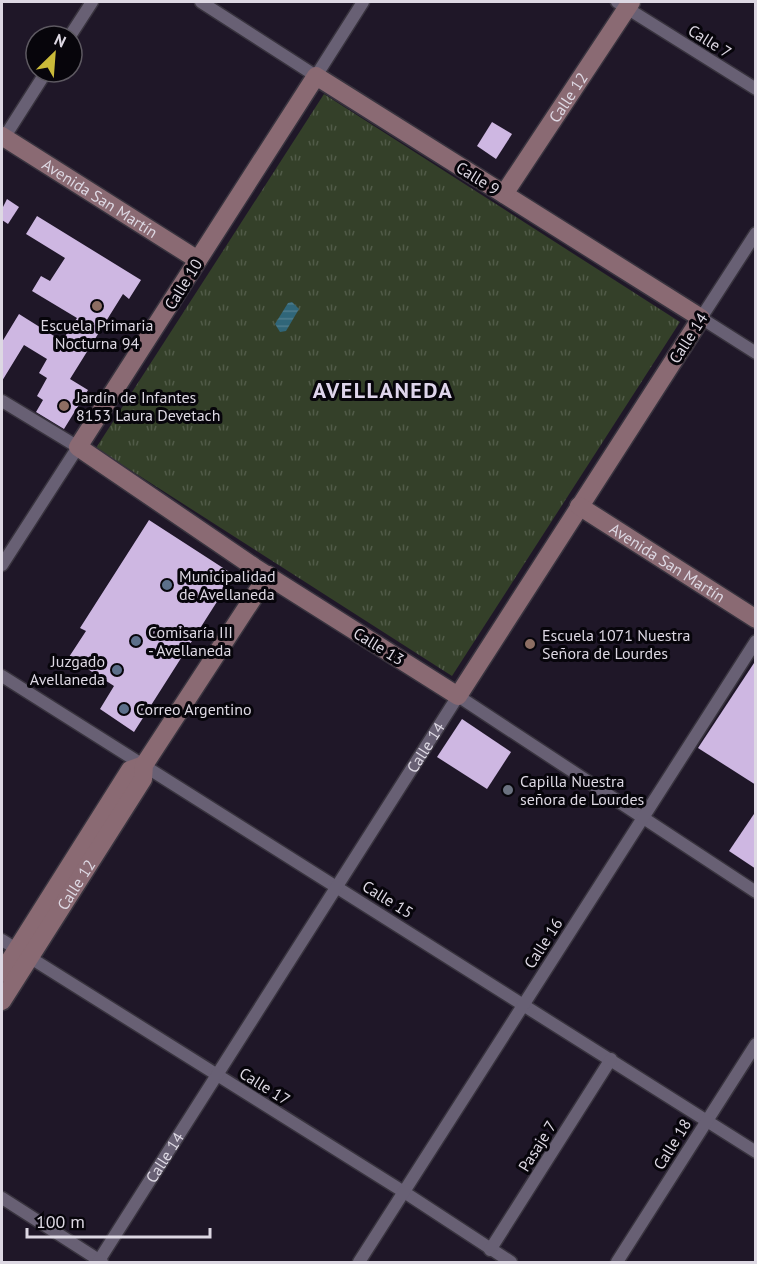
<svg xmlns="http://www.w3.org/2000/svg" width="757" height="1264" font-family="'PT Sans',sans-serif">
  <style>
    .park { fill: url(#park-tufts) }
    .water { fill: url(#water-rules) }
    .building { fill: #ceb7e2 }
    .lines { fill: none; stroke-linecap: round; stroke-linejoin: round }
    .street-casing { stroke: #38333e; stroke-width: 15 }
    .secondary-casing { stroke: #38333e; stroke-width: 21 }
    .street { stroke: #686074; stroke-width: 12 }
    .secondary { stroke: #8a6a73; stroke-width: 18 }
    .education-dot { fill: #8d6e63; stroke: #07050b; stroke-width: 2 }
    .service-dot { fill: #5c6f8a; stroke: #07050b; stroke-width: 2 }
    .worship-dot { fill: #6b7280; stroke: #07050b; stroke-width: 2 }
    .labels { text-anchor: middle; stroke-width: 6; stroke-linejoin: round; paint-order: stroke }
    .street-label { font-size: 16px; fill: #ddd8e3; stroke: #07050b }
    .poi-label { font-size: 16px; fill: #ddd8e3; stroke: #07050b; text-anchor: start }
    .district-label { font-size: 22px; font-weight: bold; letter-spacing: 1.5px; fill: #dfd5ec; stroke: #07050b }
  </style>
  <defs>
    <pattern id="park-tufts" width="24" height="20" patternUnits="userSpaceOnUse" patternTransform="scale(1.5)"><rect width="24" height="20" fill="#344029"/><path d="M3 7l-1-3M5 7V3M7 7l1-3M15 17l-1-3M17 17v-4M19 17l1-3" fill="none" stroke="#515b48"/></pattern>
    <pattern id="water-rules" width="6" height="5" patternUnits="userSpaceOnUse" patternTransform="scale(1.5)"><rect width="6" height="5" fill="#306679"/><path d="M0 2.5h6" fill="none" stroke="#4e7b8c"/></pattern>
  </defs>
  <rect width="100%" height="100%" fill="#1f1728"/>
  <!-- park -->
  <path class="park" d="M 324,94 L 680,322 L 452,676 L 96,448 Z"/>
  <!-- water -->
  <path class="water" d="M 292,302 L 299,309 L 286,331 L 280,332 L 275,324 L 288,303 Z"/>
  <!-- building -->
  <g class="building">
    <path d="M 492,122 L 512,134 L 496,159 L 477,146 Z"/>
    <path d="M 7,199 L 19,207 L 8,224 L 2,220 L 2,209 Z"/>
    <path d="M 37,216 L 141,280 L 129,299 L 123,294 L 70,379 L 88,390 L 64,429 L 36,412 L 43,400 L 37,396 L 47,378 L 39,373 L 47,359 L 24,345 L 2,381 L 2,342 L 19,314 L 62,341 L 77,318 L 32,291 L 41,276 L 50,281 L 65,258 L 26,234 Z"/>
    <path d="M 149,520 L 234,575 L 134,732 L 100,709 L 114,686 L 69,657 L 86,631 L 80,628 Z"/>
    <path d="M 756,660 L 756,785 L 698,748 Z"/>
    <path d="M 462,719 L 511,752 L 487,789 L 437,757 Z"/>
    <path d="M 756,811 L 756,869 L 729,851 Z"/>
  </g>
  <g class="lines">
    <defs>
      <g id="street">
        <path d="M 201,2 L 316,76 L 363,2"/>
        <path d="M 617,2 L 756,89"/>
        <path d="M 70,36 L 92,2"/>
        <path d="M 2,141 L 46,72"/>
        <path d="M 756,233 L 701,318 L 756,353"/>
        <path d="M 2,401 L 78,447 L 2,565"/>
        <path d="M 2,676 L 756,1152"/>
        <path d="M 2,940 L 404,1192 L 511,1262"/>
        <path d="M 2,1198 L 102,1262"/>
        <path d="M 490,1250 L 611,1059"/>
        <path id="s1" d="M 98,1262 L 458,696 L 756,892"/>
        <path d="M 359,1262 L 756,641"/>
        <path d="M 617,1262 L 756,1044"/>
      </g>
      <g id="secondary">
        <path d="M 316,76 L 701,318 L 458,696 L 254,567 L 78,447 Z"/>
        <path id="s2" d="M 2,136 L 198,260"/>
        <path id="s3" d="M 504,194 L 631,2"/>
        <path id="s4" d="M 579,506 L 756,619"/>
        <path d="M 2,973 L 130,770 L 144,765"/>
        <path id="s5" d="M 2,1001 L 143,779 L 144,765 L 268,575"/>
      </g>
    </defs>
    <!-- street casing -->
    <use href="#street" class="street-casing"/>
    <!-- secondary casing -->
    <use href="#secondary" class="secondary-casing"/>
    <!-- street -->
    <use href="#street" class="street"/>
    <!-- secondary -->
    <use href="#secondary" class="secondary"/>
  </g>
  <!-- markers -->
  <g class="education-dot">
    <circle cx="97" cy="306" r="6"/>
    <circle cx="64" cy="406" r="6"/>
    <circle cx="530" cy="644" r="6"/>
  </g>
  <g class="service-dot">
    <circle cx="167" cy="585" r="6"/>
    <circle cx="136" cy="641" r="6"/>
    <circle cx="117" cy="670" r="6"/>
    <circle cx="124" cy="709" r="6"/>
  </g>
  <circle class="worship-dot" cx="508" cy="790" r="6"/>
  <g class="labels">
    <!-- street labels -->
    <g class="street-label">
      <text transform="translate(710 41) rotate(32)" y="6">Calle 7</text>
      <text dy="6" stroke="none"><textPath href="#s3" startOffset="116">Calle 12</textPath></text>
      <text transform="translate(478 178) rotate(32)" y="6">Calle 9</text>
      <text dy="6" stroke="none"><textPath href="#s2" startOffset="116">Avenida San Martín</textPath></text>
      <text transform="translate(183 284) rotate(-58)" y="6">Calle 10</text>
      <text transform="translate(688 338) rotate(-57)" y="6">Calle 14</text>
      <text dy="6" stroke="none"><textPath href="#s4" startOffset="105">Avenida San Martín</textPath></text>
      <text transform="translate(379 646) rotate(32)" y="6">Calle 13</text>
      <text dy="6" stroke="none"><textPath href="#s1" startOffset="610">Calle 14</textPath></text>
      <text dy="6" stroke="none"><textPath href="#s5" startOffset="138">Calle 12</textPath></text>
      <text transform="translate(388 899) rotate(32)" y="6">Calle 15</text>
      <text transform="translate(543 943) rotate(-57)" y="6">Calle 16</text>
      <text transform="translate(265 1086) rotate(32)" y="6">Calle 17</text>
      <text transform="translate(672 1144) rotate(-58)" y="6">Calle 18</text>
      <text transform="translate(537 1146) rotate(-58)" y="6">Pasaje 7</text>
      <text dy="6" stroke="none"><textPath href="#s1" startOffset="124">Calle 14</textPath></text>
    </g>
    <!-- poi labels -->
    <g class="poi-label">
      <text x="97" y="331" text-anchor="middle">Escuela Primaria<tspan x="97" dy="18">Nocturna 94</tspan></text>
      <text x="76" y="403">Jardín de Infantes<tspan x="76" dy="18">8153 Laura Devetach</tspan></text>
      <text x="179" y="582">Municipalidad<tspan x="179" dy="18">de Avellaneda</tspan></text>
      <text x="148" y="638">Comisaría III<tspan x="148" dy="18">- Avellaneda</tspan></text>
      <text x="542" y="641">Escuela 1071 Nuestra<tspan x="542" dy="18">Señora de Lourdes</tspan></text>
      <text x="105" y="667" text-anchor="end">Juzgado<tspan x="105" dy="18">Avellaneda</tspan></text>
      <text x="136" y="715">Correo Argentino</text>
      <text x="520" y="787">Capilla Nuestra<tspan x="520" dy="18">señora de Lourdes</tspan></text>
    </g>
    <!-- district labels -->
    <g class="district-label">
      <text x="383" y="398">AVELLANEDA</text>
    </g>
  </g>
  <!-- border -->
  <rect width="757" height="1264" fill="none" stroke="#ddd8e3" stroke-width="6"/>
  <!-- north arrow -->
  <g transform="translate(54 54) rotate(25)"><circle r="28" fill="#07050b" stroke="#5d5961" stroke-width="1.5"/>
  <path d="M0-4.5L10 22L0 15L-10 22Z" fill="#caba39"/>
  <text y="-9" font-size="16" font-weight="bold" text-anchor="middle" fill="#ddd8e3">N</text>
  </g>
  <!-- scale -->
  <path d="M27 1228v9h183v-9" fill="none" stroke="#ddd8e3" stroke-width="3"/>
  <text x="36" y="1228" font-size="18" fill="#ddd8e3" stroke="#07050b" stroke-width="4.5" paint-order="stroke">100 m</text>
</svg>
